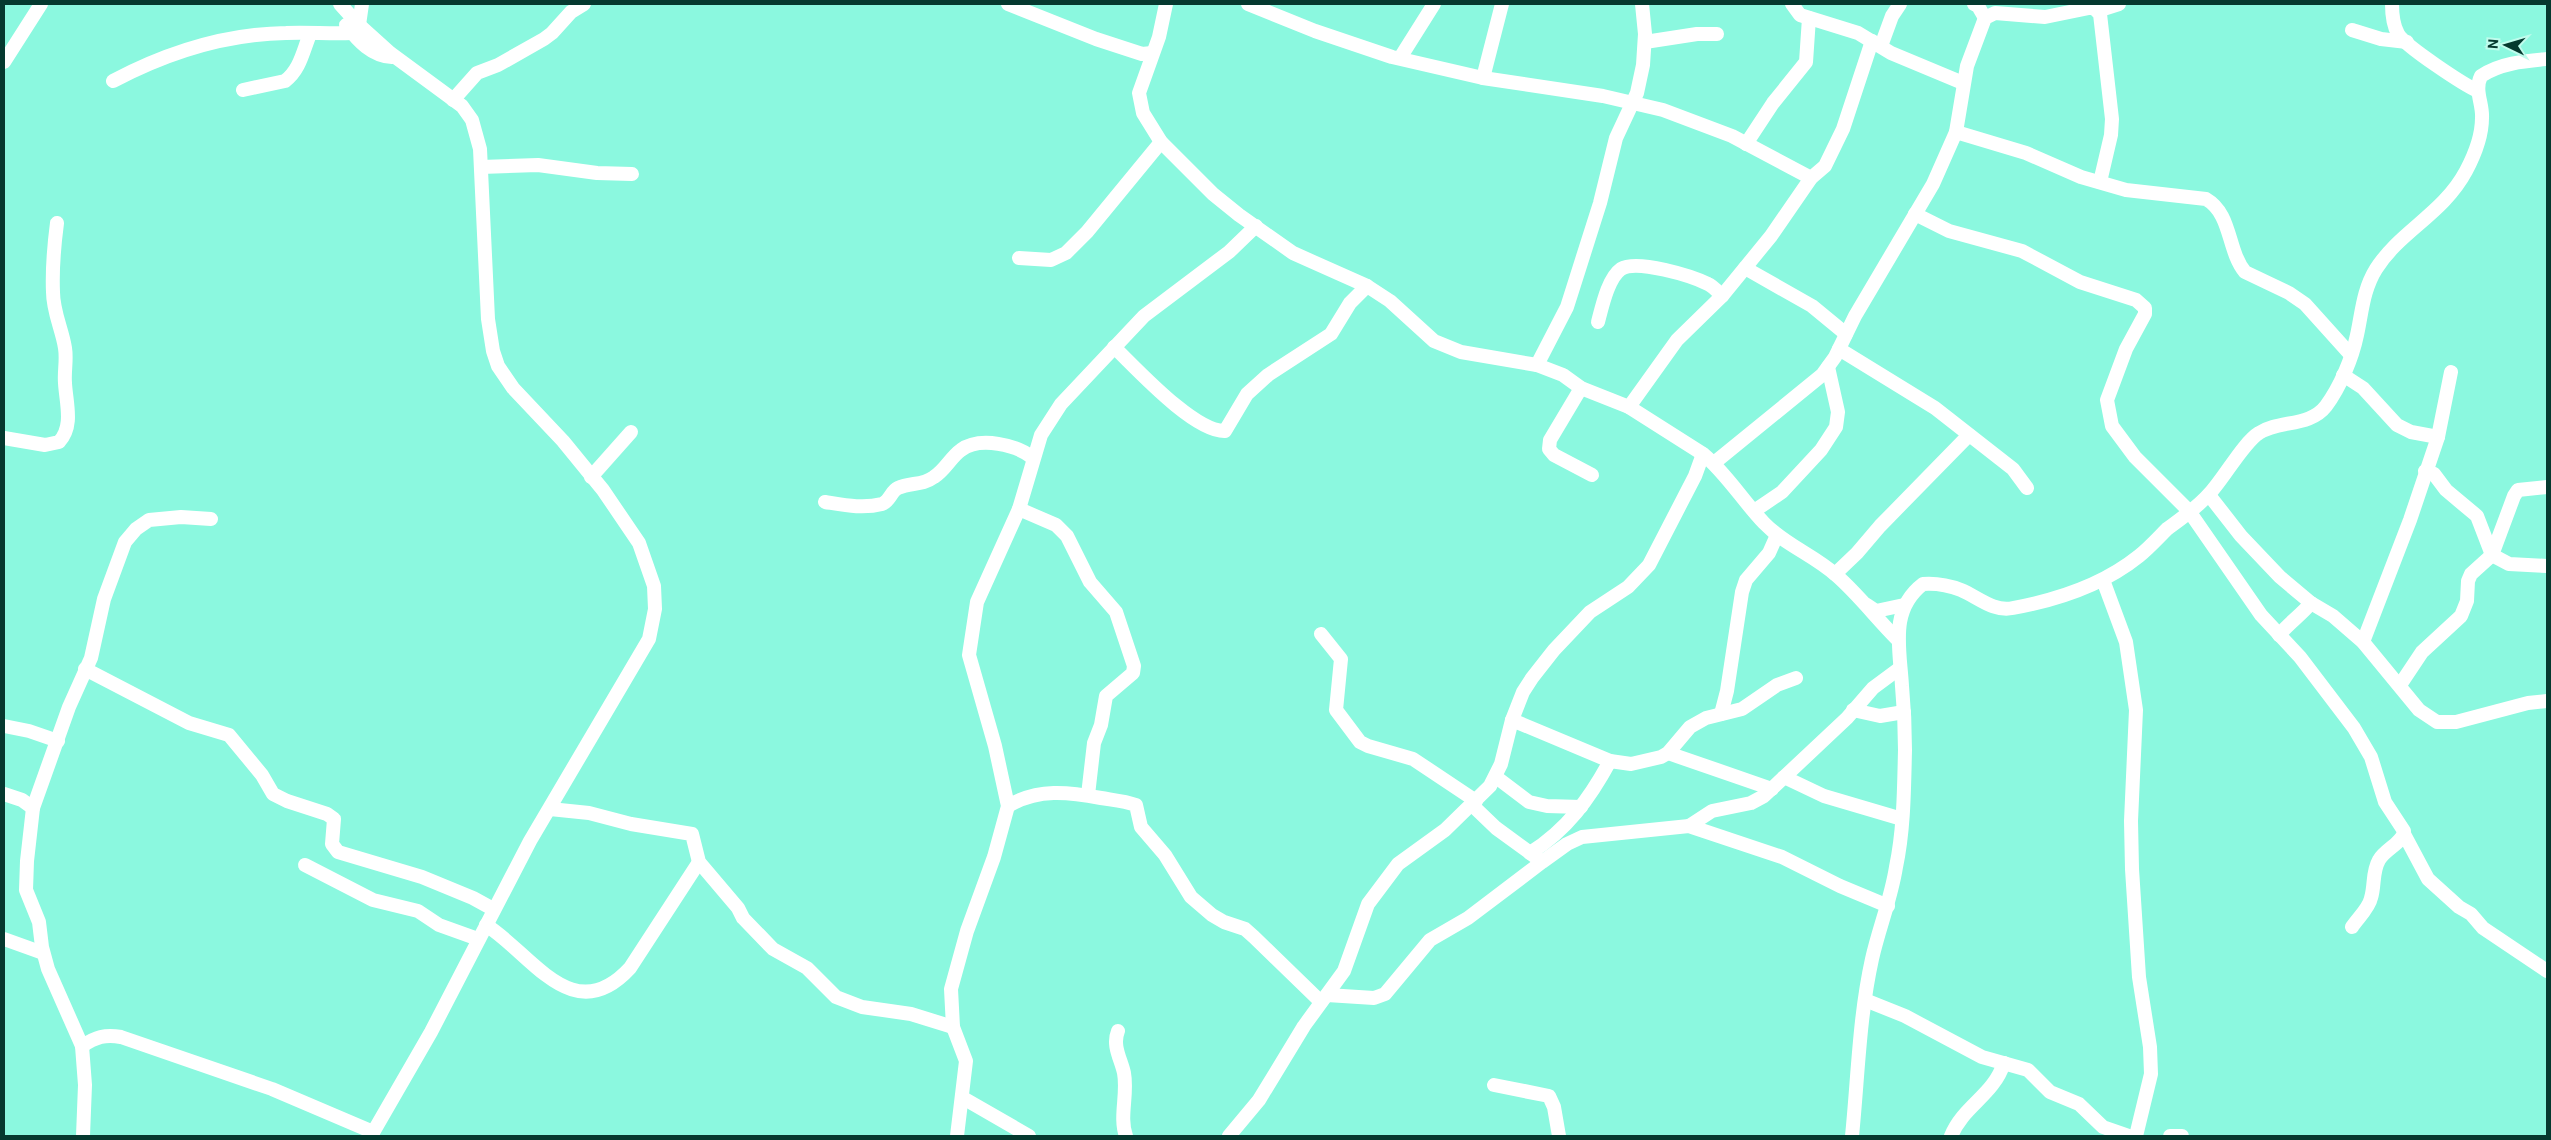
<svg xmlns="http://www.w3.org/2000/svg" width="2551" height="1140" font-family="Roboto,sans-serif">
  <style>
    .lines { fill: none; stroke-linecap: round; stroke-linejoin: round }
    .minor { stroke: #fff; stroke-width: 14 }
  </style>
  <rect width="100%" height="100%" fill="#8bf8df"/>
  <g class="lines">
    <!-- minor -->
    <g class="minor">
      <path d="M 340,4 L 359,25 L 390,53 L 462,106 L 472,120 L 480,149 L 488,319 L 493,351 L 498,366 L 513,388 L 563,441 L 603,490 L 639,543 L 654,586 L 655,609 L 649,639 L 530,841 L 431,1032 L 371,1136"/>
      <path d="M 1008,4 L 1096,39 L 1142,54 L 1152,53"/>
      <path d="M 1166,4 L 1159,37 L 1139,93 L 1143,113 L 1161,142 L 1213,194 L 1239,215 L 1293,253 L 1367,286 L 1390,301 L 1434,341 L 1461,352 L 1537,365 L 1563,375 L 1581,388 L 1629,407 L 1703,454 C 1726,473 1743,501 1764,523 C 1785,545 1814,555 1836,575 C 1858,594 1876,618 1897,639"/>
      <path d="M 1248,4 L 1315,31 L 1392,57 L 1483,78 L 1603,96 L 1663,110 L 1732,136 L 1811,178"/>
      <path d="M 1792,4 L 1800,15 L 1858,33 L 1891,53 L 1963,83"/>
      <path d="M 1974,4 L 1978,6 L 1985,18"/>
      <path d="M 2392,4 C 2392,14 2393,25 2398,34 C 2405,46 2464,85 2478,91"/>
      <path d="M 2097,11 L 2119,4"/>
      <path d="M 346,25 C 358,41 372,56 392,57"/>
      <path d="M 359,25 L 362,4"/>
      <path d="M 2352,30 L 2381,39 L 2407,42"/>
      <path d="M 1645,42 L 1697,34 L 1717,34"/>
      <path d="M 1881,46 L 1892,16 L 1900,4"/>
      <path d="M 1400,58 L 1434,4"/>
      <path d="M 4,62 L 41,4"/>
      <path d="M 1483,78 L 1502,4"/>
      <path d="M 113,81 C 166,53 225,34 286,33 C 308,32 330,34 352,33"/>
      <path d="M 243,90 L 285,81 C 300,70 303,51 310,34"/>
      <path d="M 453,100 L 477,73 L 498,65 L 544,39 L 552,33 L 571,12 L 584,4"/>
      <path d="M 1956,132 L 2026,153 L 2081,177 L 2126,190 L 2206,199 C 2232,214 2227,250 2245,272 L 2289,293 L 2305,304 L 2350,354"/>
      <path d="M 1746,144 L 1773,103 L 1806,62 L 1809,18"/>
      <path d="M 481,167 L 538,165 L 597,173 L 632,174"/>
      <path d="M 1915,214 L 1949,231 L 2022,251 L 2080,282 L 2136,300 L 2145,308 L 2145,314 L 2126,349 L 2107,400 L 2112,426 L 2135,457 L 2189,511 L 2261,615 L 2300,657 L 2354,728 L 2371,757 L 2385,802 L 2404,831 C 2403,843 2385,849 2379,860 C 2372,872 2375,885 2371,898 C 2369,908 2358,918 2352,927"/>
      <path d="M 1019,258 L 1051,260 L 1066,253 L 1087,232 L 1161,142"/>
      <path d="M 1745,268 L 1812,306 L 1846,334"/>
      <path d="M 1598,322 C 1602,307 1608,278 1621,269 C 1637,259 1692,276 1708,284 C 1713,286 1718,292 1722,296"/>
      <path d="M 1114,347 C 1136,368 1194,432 1225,431 L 1247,394 L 1268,375 L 1331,334 L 1350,303 L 1367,286"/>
      <path d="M 1839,349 L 1935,408 L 2013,469 L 2027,488"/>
      <path d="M 1537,365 L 1567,307 L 1600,203 L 1616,138 L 1637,93 L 1643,65 L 1645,34 L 1642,4"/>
      <path d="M 2343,375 L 2363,388 L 2397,425 L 2411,432 L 2438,437"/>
      <path d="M 1581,388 L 1550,440 L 1549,449 L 1554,455 L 1592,475"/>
      <path d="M 1629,407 L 1677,340 L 1722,296 L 1771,236 L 1811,178 L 1825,166 L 1843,129 L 1872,41"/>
      <path d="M 4,438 L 45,445 L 59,442 C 74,426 66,403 65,383 C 64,371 67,360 65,348 C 62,329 53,312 53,292 C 52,268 54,246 57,223"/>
      <path d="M 1714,463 L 1822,375 L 1835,357 L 1855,316 L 1933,184 L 1956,132 L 1967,66 L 1985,18 L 1995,13 L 2045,17 L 2089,8 L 2094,8 L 2100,14 L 2112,119 L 2111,135 L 2100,182"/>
      <path d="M 2425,471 L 2434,474 L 2446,490 L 2477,516 L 2492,555 L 2509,564 L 2547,566"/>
      <path d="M 591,477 L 631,432"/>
      <path d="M 2209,495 L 2241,536 L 2280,577 L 2311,603 L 2333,616 L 2363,642 L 2419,710 L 2437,722 L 2456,722 L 2528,703 L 2547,701"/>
      <path d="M 825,502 C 844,505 863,509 882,504 C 890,501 891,491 898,488 C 910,482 922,486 934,477 C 945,470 951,457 961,450 C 980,436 1017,445 1033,458"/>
      <path d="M 1019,509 L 1056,525 L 1067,536 L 1090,582 L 1116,612 L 1134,666 L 1133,673 L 1106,696 L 1101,725 L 1094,743 L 1088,795"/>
      <path d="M 1754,511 L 1782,492 L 1821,450 L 1836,427 L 1838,412 L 1828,367"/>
      <path d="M 1835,574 L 1857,553 L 1880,526 L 1969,435"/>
      <path d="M 2103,580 L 2126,642 L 2136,710 L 2131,821 L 2132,869 L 2139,977 L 2150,1047 L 2151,1074 L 2136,1136"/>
      <path d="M 1867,605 L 1876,611 L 1904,605"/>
      <path d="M 1321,634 L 1341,659 L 1336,710 L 1360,742 L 1368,746 L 1413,759 L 1476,801"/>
      <path d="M 2279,635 C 2289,623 2301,615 2311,603"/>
      <path d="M 2363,642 L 2410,520 L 2438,437 L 2451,372"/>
      <path d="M 85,669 L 189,723 L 229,735 L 262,775 L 273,794 L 287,801 L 327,814 L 334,819 L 332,844 L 338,852 L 422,877 L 473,898 L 493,909"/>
      <path d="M 2400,685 L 2422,652 L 2461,616 L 2467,601 L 2468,581 L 2471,574 L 2492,555 L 2514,496 L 2518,490 L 2547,487"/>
      <path d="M 1853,710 L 1880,716 L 1904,712"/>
      <path d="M 1721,714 L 1727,691 L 1742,592 L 1746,580 L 1769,553 L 1777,535"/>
      <path d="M 1512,720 L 1610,761 L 1631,764 L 1661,757 L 1668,753 L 1690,727 L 1706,718 L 1742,709 L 1777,685 L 1796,678"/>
      <path d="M 4,726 L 29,731 L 58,741"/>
      <path d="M 1668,753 L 1772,789"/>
      <path d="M 1496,777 L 1529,802 L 1547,806 L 1581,807"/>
      <path d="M 1784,777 L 1824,796 L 1902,819"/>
      <path d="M 4,794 L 22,800 L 33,808"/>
      <path d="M 1472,805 L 1496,828 L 1537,858"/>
      <path d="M 1008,806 C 1038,788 1069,792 1101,798 C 1113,800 1125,801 1136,805 L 1141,827 L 1165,855 L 1191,897 L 1212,915 L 1224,922 L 1245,929 L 1254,937 L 1321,1002"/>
      <path d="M 550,809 L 589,813 L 631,824 L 692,834 L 699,862 L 738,908 L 743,918 L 773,949 L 807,968 L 836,997 L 862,1007 L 911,1014 L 953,1027"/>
      <path d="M 1689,826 L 1712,811 L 1751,803 L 1764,796 L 1847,718 L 1873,688 L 1900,668"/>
      <path d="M 2404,834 L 2428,879 L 2459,907 L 2471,914 L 2483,928 L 2547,971"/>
      <path d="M 1530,853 C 1567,830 1590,798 1610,761"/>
      <path d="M 305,865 L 373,900 L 418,911 L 439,925 L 478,939"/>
      <path d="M 486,925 C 532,954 573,1030 630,968 L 699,862"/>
      <path d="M 4,939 L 43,953"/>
      <path d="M 1327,995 L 1374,998 L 1385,994 L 1430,940 L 1468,918 L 1542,862 L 1567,844 L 1582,837 L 1689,826 L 1782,857 L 1840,886 L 1888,906"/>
      <path d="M 1865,1000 L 1905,1016 L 1982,1057 L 2028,1070 L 2050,1092 L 2079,1104 L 2103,1127 L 2129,1136"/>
      <path d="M 1118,1031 C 1112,1046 1121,1059 1124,1073 C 1128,1094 1119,1117 1126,1136"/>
      <path d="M 82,1046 C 96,1037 105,1034 121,1037 L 272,1089 L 373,1132"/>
      <path d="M 1494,1085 L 1549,1096 L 1554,1107 L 1559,1136"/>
      <path d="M 963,1098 L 1029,1136"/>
      <path d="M 83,1136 L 85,1085 L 82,1046 L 48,969 L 42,947 L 39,922 L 26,890 L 27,861 L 33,808 L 69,707 L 91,658 L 104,599 L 125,542 L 136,529 L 149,520 L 181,517 L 211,519"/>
      <path d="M 957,1136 L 966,1061 L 953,1027 L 951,989 L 967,931 L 994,857 L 1008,806 L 995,746 L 969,655 L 977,602 L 1019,509 L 1041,435 L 1061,404 L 1144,316 L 1229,252 L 1256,226"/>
      <path d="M 1229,1136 L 1259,1100 L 1304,1026 L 1344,971 L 1368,904 L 1398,864 L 1445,830 L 1490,786 L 1501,764 L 1512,720 L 1523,692 L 1532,678 L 1554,650 L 1590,612 L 1628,587 L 1649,565 L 1695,476 L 1703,454"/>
      <path d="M 1852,1136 C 1858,1077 1859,1018 1872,959 C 1879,928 1891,899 1896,867 C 1904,829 1904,789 1905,750 C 1905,729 1904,707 1902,686 C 1900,649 1889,610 1923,584 C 1937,583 1948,585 1961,590 C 1978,597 1993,612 2013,608 C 2057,600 2103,585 2139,556 C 2149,548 2158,538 2167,529 C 2182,518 2198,507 2210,493 C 2224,478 2244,442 2259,433 C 2279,420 2310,427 2326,406 C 2340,387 2352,359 2357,335 C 2362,312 2363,290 2376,269 C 2400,231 2443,214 2466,171 C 2474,156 2482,135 2482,118 C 2483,103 2474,91 2481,76 C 2500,63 2525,61 2547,59"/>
      <path d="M 1951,1136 C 1964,1105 1993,1096 2004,1063"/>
      <path d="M 2170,1136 L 2182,1136"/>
    </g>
  </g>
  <!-- border -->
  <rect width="2551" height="1140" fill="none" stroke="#05392f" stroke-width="10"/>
  <!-- north arrow -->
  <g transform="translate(2506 45) rotate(275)" stroke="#c0fced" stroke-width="4" paint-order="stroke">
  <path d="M0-4L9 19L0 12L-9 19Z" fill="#05392f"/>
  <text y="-8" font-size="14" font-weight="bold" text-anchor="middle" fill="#05392f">N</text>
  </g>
</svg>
